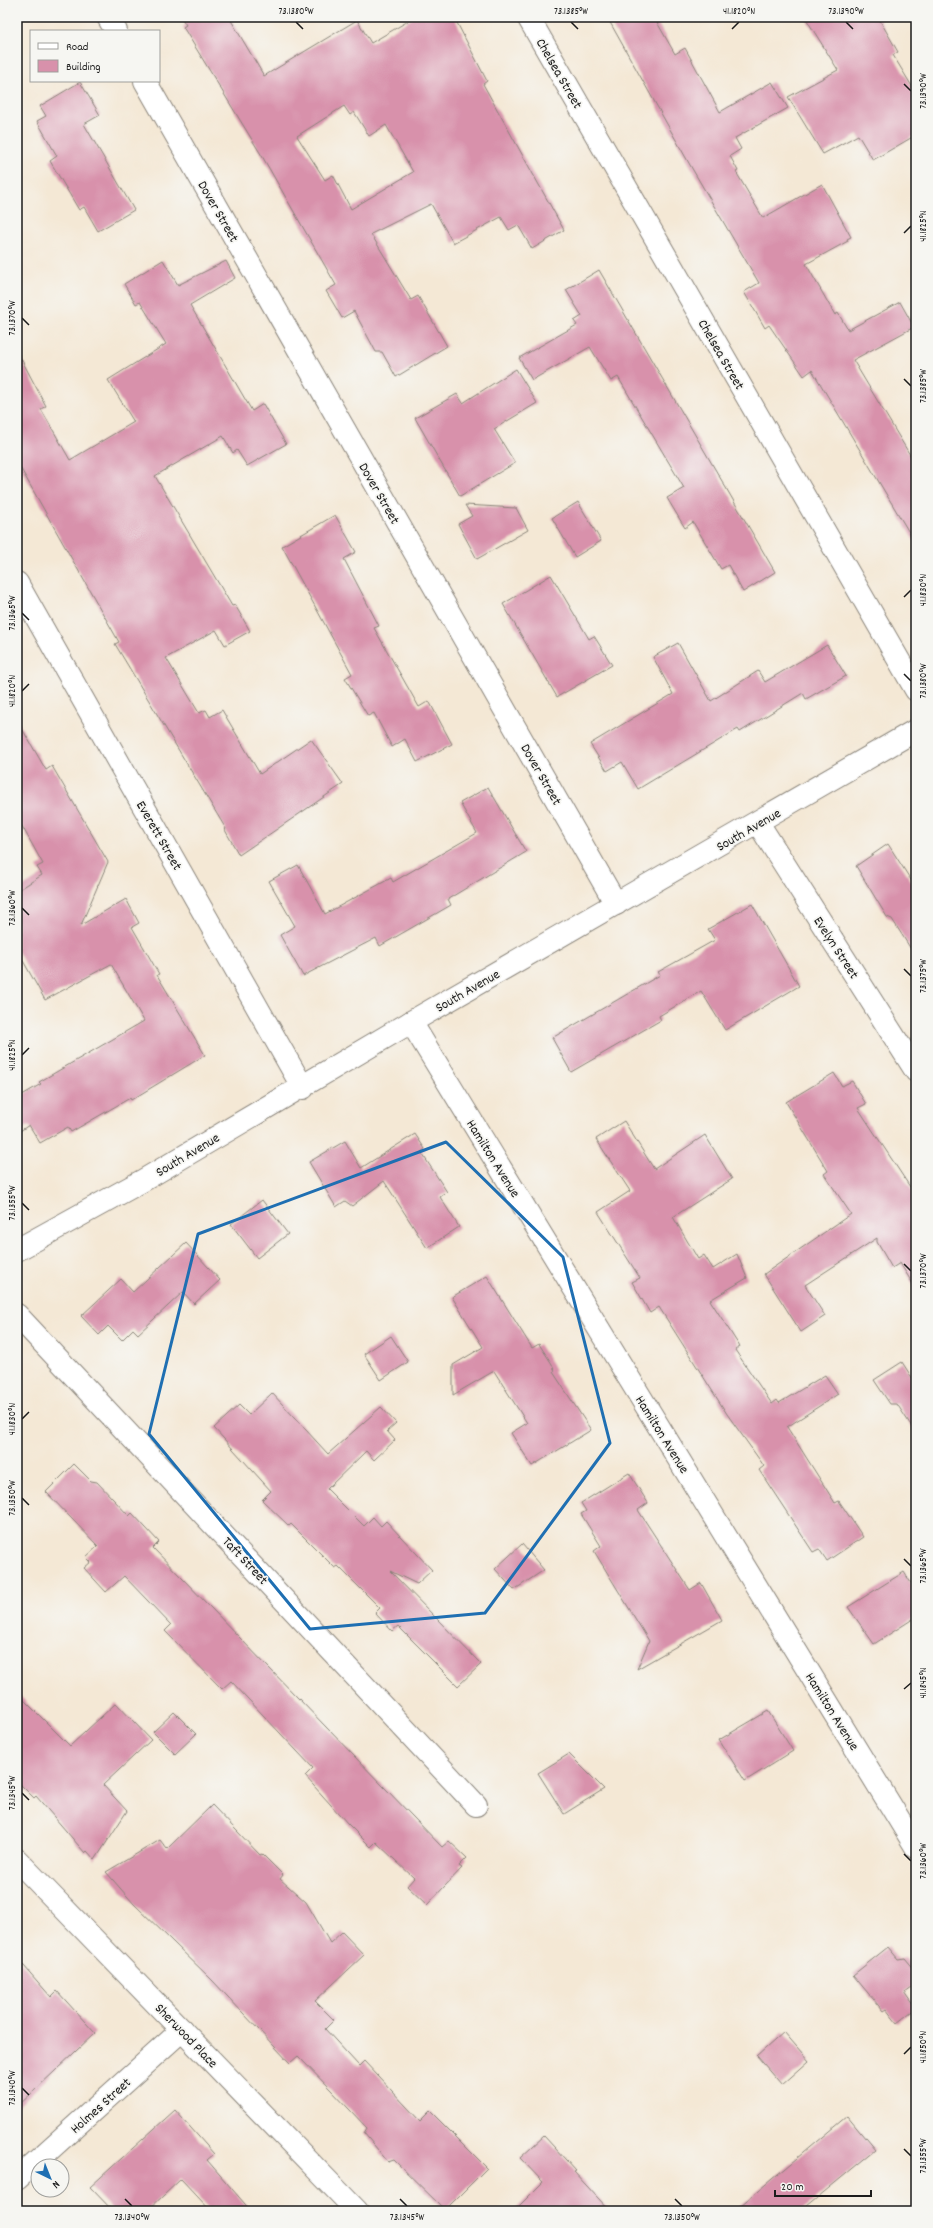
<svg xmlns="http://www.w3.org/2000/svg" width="933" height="2228" font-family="Dekko,sans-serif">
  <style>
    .building { fill: #d891ab; fill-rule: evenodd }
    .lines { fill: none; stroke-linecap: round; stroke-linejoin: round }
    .minor-casing { stroke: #888278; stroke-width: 24 }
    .major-casing { stroke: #888278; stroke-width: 24 }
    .minor { stroke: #fff; stroke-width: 22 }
    .major { stroke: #fff; stroke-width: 22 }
    .marked { fill: none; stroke: #1f6fb2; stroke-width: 3; stroke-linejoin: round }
    .ticks { fill: none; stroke: #1c1c1c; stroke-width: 1.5 }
    .labels { text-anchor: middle; stroke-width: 3.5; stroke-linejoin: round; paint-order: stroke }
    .street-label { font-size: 14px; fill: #1c1c1c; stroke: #f6f6f2 }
    .neatline { fill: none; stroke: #1c1c1c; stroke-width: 1.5 }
    .ticks-label { font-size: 10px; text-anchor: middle; fill: #1c1c1c }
  </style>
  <rect width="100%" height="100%" fill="#f6f6f2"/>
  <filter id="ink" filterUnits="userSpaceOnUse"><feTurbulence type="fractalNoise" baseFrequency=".025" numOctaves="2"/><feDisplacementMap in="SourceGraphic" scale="8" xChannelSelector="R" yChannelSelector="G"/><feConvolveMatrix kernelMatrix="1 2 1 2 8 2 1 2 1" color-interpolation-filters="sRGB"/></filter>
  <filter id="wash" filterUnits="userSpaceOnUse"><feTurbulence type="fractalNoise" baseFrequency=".012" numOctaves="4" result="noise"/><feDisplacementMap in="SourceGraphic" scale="16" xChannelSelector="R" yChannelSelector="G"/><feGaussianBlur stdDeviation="0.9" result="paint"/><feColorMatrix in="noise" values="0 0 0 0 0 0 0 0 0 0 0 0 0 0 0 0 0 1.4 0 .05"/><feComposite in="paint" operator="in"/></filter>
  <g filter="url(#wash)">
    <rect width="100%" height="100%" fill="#f4e8d5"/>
    <g id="blocks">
      <!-- building -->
      <g class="building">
        <path d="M 181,17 L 229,17 L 264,76 L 357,20 L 371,43 L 415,17 L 454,17 L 487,81 L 483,84 L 564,230 L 532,249 L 518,225 L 509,230 L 501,217 L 453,243 L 431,204 L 371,234 L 411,300 L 418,296 L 447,346 L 396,377 L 382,352 L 376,352 L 354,311 L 342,318 L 326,291 L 336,285 L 262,156 L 183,27 L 186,25 ZM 344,106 L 350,115 L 354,112 L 369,136 L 386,125 L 413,172 L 351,209 L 333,175 L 325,180 L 297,136 Z"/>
        <path d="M 607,17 L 654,17 L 675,54 L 685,48 L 720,112 L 772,82 L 788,108 L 735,138 L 741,149 L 730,156 L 738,171 L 736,172 L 763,218 L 822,184 L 851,237 L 847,239 L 848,241 L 806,264 L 835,315 L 838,313 L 848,330 L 900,302 L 914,327 L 853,360 L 916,465 L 916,544 L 812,370 L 804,376 L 769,325 L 765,328 L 744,292 L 759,283 L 690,165 Z"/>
        <path d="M 805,17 L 878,17 L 898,52 L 893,55 L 916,93 L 916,135 L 873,160 L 858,135 L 823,154 L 788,97 L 838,70 Z"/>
        <path d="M 80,82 L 100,115 L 84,124 L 134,210 L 98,231 L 84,207 L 79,210 L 50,161 L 57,156 L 37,121 L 46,116 L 40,106 Z"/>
        <path d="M 163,260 L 178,285 L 226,261 L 235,278 L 190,305 L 252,411 L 263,404 L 286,444 L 247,466 L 237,450 L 233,453 L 223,436 L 155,476 L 232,606 L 235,605 L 250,631 L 225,645 L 216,630 L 166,658 L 199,713 L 206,710 L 210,717 L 222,710 L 260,774 L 311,739 L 343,784 L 239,855 L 225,830 L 226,829 L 115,644 L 119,642 L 17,462 L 17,351 L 46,406 L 41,409 L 70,460 L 134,422 L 108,380 L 166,344 L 140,302 L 136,304 L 124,284 Z"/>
        <path d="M 599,270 L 775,572 L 743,592 L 728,565 L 721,569 L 693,522 L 685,528 L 667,498 L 684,488 L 618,377 L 611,381 L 590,347 L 532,380 L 519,358 L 577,325 L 574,321 L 582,316 L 566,290 Z"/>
        <path d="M 516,369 L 537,403 L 494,429 L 515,463 L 460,496 L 415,418 L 457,394 L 463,403 Z"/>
        <path d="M 578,502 L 601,541 L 575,557 L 552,518 Z"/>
        <path d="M 465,505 L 516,508 L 528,530 L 477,559 L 458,524 L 472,516 Z"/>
        <path d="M 335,515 L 356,552 L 344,559 L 379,626 L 374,628 L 419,707 L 429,701 L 452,744 L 417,762 L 405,739 L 392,747 L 374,713 L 368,716 L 345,678 L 352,674 L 282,546 Z"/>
        <path d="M 551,575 L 589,639 L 594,636 L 612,665 L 557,697 L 503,604 Z"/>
        <path d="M 678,643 L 711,701 L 758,671 L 765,682 L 827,645 L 846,676 L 806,699 L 803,693 L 740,732 L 738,729 L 638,789 L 622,762 L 607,771 L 590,744 L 673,694 L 653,657 Z"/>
        <path d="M 17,720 L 46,770 L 52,766 L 108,862 L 81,925 L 126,899 L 139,923 L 132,927 L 159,974 L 157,975 L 205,1055 L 131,1100 L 130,1098 L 71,1132 L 68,1127 L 40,1143 L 29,1125 L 17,1133 L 17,1098 L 41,1084 L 39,1082 L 144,1021 L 111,964 L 45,1000 L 17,950 L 17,891 L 42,875 L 37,867 L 43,864 L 17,817 Z"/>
        <path d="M 488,787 L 526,852 L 448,899 L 451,905 L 380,946 L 376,938 L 303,976 L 280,935 L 295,926 L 269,881 L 298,865 L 325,914 L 391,878 L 393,882 L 477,833 L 460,803 Z"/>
        <path d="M 888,844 L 916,888 L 916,957 L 892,919 L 887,917 L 856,866 Z"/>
        <path d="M 752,904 L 799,986 L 725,1030 L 701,991 L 659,1016 L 661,1020 L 571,1072 L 552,1038 L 660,975 L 658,972 L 715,940 L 708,929 Z"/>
        <path d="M 834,1073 L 842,1086 L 852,1081 L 866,1104 L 858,1108 L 916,1196 L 916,1289 L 900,1263 L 892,1268 L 877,1242 L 877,1238 L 805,1285 L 825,1316 L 801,1332 L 764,1274 L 851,1214 L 824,1174 L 828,1171 L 786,1102 Z"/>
        <path d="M 624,1121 L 654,1169 L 705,1135 L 732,1179 L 673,1217 L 698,1259 L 704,1255 L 713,1269 L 737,1254 L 747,1278 L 710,1300 L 740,1347 L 735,1350 L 772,1404 L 777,1400 L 779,1403 L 825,1375 L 838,1394 L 787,1427 L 835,1503 L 839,1501 L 863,1537 L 827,1561 L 819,1549 L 813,1552 L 759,1470 L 764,1466 L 727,1414 L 659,1307 L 650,1313 L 632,1282 L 640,1278 L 598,1212 L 630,1191 L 596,1139 Z"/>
        <path d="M 415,1134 L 425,1149 L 421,1152 L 447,1192 L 440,1197 L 459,1227 L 427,1248 L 384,1181 L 352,1206 L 345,1201 L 336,1207 L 309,1162 L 345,1141 L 361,1168 Z"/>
        <path d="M 262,1200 L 288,1234 L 257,1258 L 231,1224 Z"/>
        <path d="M 186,1243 L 220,1280 L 194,1304 L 183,1292 L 138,1334 L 133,1329 L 122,1340 L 108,1326 L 99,1335 L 81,1316 L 121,1279 L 133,1292 Z"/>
        <path d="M 487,1276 L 532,1348 L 539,1344 L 552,1364 L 555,1371 L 553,1372 L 591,1430 L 532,1466 L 511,1433 L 527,1423 L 494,1371 L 453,1395 L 453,1365 L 483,1347 L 452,1297 Z"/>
        <path d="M 391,1336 L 408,1362 L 381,1380 L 364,1354 Z"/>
        <path d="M 902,1362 L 916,1384 L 916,1433 L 897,1404 L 890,1404 L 874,1380 Z"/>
        <path d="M 272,1393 L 328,1454 L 381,1407 L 396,1423 L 387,1431 L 395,1440 L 374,1460 L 366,1451 L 327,1489 L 364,1526 L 373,1517 L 381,1526 L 386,1521 L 432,1570 L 417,1584 L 390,1571 L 481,1664 L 458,1686 L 398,1626 L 392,1631 L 375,1613 L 380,1608 L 338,1566 L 335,1568 L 291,1524 L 289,1526 L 262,1500 L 271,1491 L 214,1428 L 239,1405 L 249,1415 Z"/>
        <path d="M 74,1464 L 91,1481 L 97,1482 L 129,1516 L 132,1513 L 159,1542 L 153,1548 L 442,1847 L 449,1841 L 467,1858 L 459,1866 L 462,1868 L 427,1905 L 407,1886 L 414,1878 L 376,1842 L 371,1847 L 348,1824 L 305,1776 L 313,1768 L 231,1681 L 222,1689 L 165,1631 L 171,1625 L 124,1576 L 106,1592 L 84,1568 L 91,1562 L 86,1557 L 98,1546 L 46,1492 Z"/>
        <path d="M 629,1473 L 648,1503 L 638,1510 L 690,1590 L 701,1583 L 722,1620 L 637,1669 L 649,1641 L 594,1551 L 601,1546 L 581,1514 L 586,1511 L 581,1503 Z"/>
        <path d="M 522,1544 L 544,1570 L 514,1590 L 495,1569 Z"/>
        <path d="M 904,1572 L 916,1591 L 916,1617 L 874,1644 L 848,1607 Z"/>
        <path d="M 17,1693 L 70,1746 L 116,1703 L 151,1740 L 103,1785 L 127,1811 L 95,1860 L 87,1851 L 85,1853 L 36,1796 L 34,1798 L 17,1781 Z"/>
        <path d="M 768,1711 L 793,1751 L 745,1781 L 719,1740 Z"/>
        <path d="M 174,1712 L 196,1734 L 175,1754 L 153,1732 Z"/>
        <path d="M 569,1754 L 604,1789 L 564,1814 L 538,1773 Z"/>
        <path d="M 212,1805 L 260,1855 L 262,1854 L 283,1875 L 280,1879 L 306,1902 L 330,1943 L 342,1932 L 364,1955 L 315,2001 L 334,2020 L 325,2029 L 359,2066 L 364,2061 L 420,2121 L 430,2111 L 487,2168 L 445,2210 L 394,2160 L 388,2162 L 364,2133 L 367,2128 L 331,2090 L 298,2056 L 290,2063 L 212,1980 L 134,1904 L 106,1872 L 160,1840 L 167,1849 Z"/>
        <path d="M 888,1947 L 898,1959 L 905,1958 L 916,1971 L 916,1984 L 905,1992 L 916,2008 L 897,2023 L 886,2009 L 883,2011 L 853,1975 Z"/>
        <path d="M 17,1958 L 51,1997 L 57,1991 L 95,2033 L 17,2107 Z"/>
        <path d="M 784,2032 L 809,2061 L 782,2085 L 757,2056 Z"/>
        <path d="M 175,2110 L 214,2154 L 207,2160 L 251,2211 L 211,2211 L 181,2179 L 147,2211 L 113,2211 L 90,2187 Z"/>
        <path d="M 847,2116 L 875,2150 L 801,2211 L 734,2211 Z"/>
        <path d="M 544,2136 L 576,2171 L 574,2172 L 610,2211 L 514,2211 L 543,2182 L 520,2158 Z"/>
      </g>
    </g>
  </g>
  <g filter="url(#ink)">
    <use href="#blocks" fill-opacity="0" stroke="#888278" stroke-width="1"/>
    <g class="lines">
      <defs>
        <g id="minor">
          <path d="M 108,17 L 116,31"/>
          <path d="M 528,17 L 916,690"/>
          <path d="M 145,81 L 616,904"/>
          <path d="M 17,583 L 303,1088"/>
          <path d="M 758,823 L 916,1071"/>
          <path d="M 411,1022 L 916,1847"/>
          <path d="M 17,1315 L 476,1805"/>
          <path d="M 17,1860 L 357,2211"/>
          <path d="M 17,2179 L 182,2030"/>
        </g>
        <path id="major" d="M 17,1250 L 142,1181 L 411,1022 L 916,730"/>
      </defs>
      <!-- minor casing -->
      <use href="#minor" class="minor-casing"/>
      <!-- major casing -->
      <use href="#major" class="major-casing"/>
      <!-- minor -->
      <use href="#minor" class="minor"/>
      <!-- major -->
      <use href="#major" class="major"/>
    </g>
  </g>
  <!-- marked area -->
  <path class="marked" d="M 446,1142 L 563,1257 L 610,1443 L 485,1613 L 310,1629 L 149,1434 L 198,1234 Z"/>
  <!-- ticks -->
  <path class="ticks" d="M 296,22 L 303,29M 571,22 L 578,29M 846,22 L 853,29M 732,29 L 739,22M 904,84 L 911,91M 904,233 L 911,226M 22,318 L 29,325M 904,379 L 911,386M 904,597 L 911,590M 22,613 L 29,620M 904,674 L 911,681M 22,691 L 29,684M 22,908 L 29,915M 904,969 L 911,976M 22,1055 L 29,1048M 22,1203 L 29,1210M 904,1264 L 911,1271M 22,1419 L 29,1412M 22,1498 L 29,1505M 904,1559 L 911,1566M 904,1689 L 911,1683M 22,1793 L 29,1800M 904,1854 L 911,1861M 904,2054 L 911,2047M 22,2088 L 29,2095M 904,2149 L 911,2156M 125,2199 L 132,2206M 400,2199 L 407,2206M 675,2199 L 682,2206"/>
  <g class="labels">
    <!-- street labels -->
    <g class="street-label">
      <text transform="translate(560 73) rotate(60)" y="5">Chelsea Street</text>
      <text transform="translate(219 211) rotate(60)" y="5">Dover Street</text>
      <text transform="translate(722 354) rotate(60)" y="5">Chelsea Street</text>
      <text transform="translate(380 493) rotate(60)" y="5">Dover Street</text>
      <text transform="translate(542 774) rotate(60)" y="5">Dover Street</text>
      <text transform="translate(748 829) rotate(-30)" y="5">South Avenue</text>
      <text transform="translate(160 835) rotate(60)" y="5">Everett Street</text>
      <text transform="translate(837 947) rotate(57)" y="5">Evelyn Street</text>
      <text transform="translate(467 990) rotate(-30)" y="5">South Avenue</text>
      <text transform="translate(187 1154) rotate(-31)" y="5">South Avenue</text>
      <text transform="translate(494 1158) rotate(58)" y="5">Hamilton Avenue</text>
      <text transform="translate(663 1434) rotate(58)" y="5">Hamilton Avenue</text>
      <text transform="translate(246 1560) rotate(47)" y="5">Taft Street</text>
      <text transform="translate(833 1711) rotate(58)" y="5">Hamilton Avenue</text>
      <text transform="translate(187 2035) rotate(46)" y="5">Sherwood Place</text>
      <text transform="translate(100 2105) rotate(-42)" y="5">Holmes Street</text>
    </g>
  </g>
  <!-- margin -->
  <rect width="933" height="2228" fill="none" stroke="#f6f6f2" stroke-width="44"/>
  <!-- legend -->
  <rect x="30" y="30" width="130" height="52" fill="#f6f6f2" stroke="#9f9f9c"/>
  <rect x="38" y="43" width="20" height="6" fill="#ffffff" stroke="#9f9f9c"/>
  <text x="66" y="50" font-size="12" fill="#1c1c1c">Road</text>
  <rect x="38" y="60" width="20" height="12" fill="#d891ab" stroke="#9f9f9c"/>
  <text x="66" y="70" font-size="12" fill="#1c1c1c">Building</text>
  <!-- north arrow -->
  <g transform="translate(50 2178) rotate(137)"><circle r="19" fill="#f6f6f2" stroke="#9f9f9c"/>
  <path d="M0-3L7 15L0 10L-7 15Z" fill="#1f6fb2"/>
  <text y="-6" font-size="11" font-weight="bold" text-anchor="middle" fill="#1c1c1c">N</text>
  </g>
  <!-- scale -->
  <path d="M775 2190v6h96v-6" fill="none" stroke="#1c1c1c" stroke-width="2"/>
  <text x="781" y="2190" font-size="12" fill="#1c1c1c" stroke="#f6f6f2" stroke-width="3" paint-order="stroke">20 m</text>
  <rect x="22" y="22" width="889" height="2184" class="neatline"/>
  <g class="ticks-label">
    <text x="296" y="14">73.1380°W</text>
    <text x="571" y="14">73.1385°W</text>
    <text x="739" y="14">41.1820°N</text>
    <text x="846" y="14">73.1390°W</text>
    <text transform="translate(922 91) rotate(-90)" y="4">73.1390°W</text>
    <text transform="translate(922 226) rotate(-90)" y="4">41.1825°N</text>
    <text transform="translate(11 318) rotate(-90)" y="4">73.1370°W</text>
    <text transform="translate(922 386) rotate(-90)" y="4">73.1385°W</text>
    <text transform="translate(922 590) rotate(-90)" y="4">41.1830°N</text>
    <text transform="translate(11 613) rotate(-90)" y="4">73.1365°W</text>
    <text transform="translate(922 681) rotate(-90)" y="4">73.1380°W</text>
    <text transform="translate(11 691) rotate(-90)" y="4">41.1820°N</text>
    <text transform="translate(11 908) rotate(-90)" y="4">73.1360°W</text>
    <text transform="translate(922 976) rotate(-90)" y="4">73.1375°W</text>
    <text transform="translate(11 1055) rotate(-90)" y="4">41.1825°N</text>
    <text transform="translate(11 1203) rotate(-90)" y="4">73.1355°W</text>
    <text transform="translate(922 1271) rotate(-90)" y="4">73.1370°W</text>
    <text transform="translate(11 1419) rotate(-90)" y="4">41.1830°N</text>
    <text transform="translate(11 1498) rotate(-90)" y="4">73.1350°W</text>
    <text transform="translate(922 1566) rotate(-90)" y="4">73.1365°W</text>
    <text transform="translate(922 1683) rotate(-90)" y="4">41.1845°N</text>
    <text transform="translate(11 1793) rotate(-90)" y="4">73.1345°W</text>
    <text transform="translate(922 1861) rotate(-90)" y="4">73.1360°W</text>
    <text transform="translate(922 2047) rotate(-90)" y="4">41.1850°N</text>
    <text transform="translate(11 2088) rotate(-90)" y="4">73.1340°W</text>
    <text transform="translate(922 2156) rotate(-90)" y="4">73.1355°W</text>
    <text x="132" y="2220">73.1340°W</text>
    <text x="407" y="2220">73.1345°W</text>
    <text x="682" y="2220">73.1350°W</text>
  </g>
</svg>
